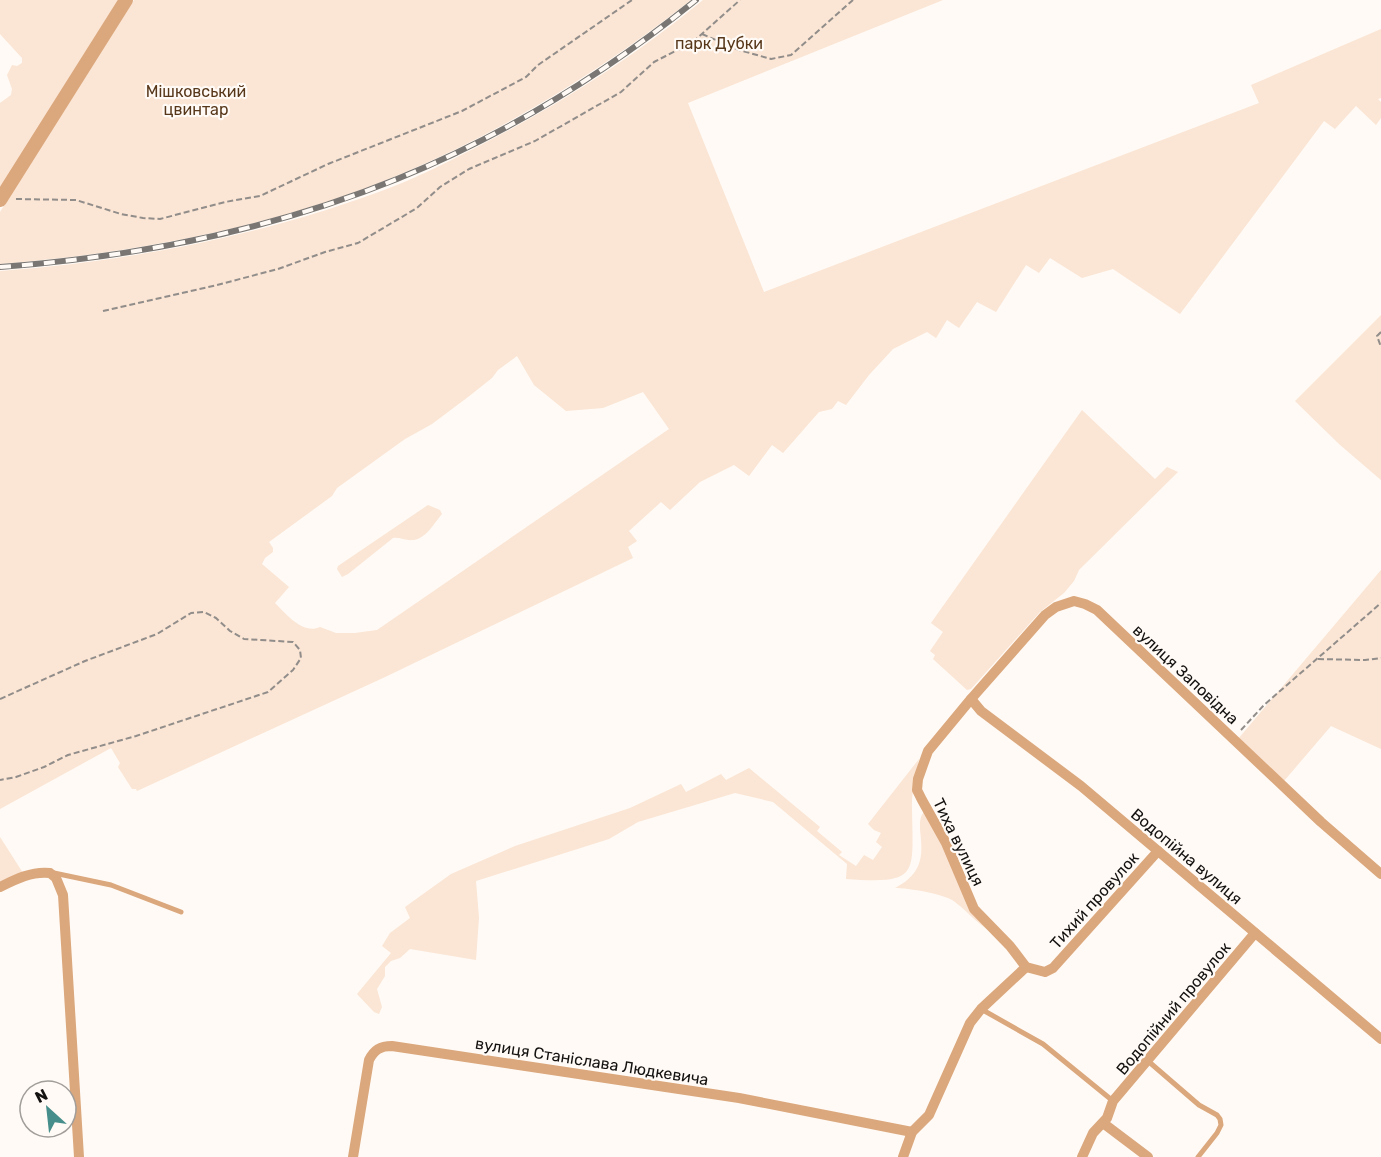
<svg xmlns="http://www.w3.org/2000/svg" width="1381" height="1157" font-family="Rubik,sans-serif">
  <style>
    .green { fill: #fbe5d4; fill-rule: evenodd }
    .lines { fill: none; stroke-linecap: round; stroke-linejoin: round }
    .path { stroke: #918d8a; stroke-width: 2; stroke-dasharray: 6 3; stroke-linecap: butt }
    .service { stroke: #dba77c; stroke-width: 5 }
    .minor { stroke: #dba77c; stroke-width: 10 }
    .tertiary { stroke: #dba77c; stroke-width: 14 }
    .rail-casing { stroke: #797673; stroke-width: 6 }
    .rail { stroke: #fffaf5; stroke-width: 4; stroke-dasharray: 11; stroke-linecap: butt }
    .labels { text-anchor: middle; stroke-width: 4.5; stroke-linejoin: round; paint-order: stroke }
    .park-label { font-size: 16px; fill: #57371a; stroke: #fffaf5 }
    .street-label { font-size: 16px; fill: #141211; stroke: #fffaf5 }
  </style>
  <rect width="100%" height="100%" fill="#fffaf5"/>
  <!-- green -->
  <g class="green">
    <path d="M 0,0 L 118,0 L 0,188 L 0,103 L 11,95 L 12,89 L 7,75 L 12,65 L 17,66 L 22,63 L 22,58 L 0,34 Z"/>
    <path d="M 134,0 L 691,0 C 601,71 502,132 396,176 C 271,228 135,253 0,264 L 0,212 Z"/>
    <path d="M 703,0 L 943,0 L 688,103 L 764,292 L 1259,103 L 1251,85 L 1381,29 L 1381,98 L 1378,99 L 1381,102 L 1381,118 L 1376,125 L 1356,106 L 1335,129 L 1324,121 L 1180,314 L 1113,269 L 1082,278 L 1050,258 L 1039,273 L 1026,265 L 996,312 L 977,302 L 959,328 L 947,320 L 936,338 L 927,332 L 893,349 L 869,375 L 846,405 L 838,401 L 832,409 L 819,412 L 783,453 L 772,445 L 749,476 L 734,465 L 700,482 L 670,510 L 661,502 L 629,531 L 637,541 L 628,547 L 633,558 L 383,678 L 137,791 L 136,789 L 132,789 L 118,767 L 120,763 L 111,748 L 0,809 L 0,271 C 135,261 271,234 397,185 C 425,174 453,159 479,146 C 559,105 634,57 703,0 ZM 517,356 L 534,385 L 566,411 L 603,408 L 643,392 L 669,429 L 377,630 L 355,633 L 336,633 L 320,627 C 303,635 286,614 275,603 L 289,587 L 262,564 L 265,558 L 273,552 L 273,548 L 269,542 L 332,496 L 337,488 L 405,439 L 432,424 L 468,397 L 492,378 L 498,370 Z"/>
    <path d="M 1381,315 L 1381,480 L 1339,444 L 1295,401 Z"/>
    <path d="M 1082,410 L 1155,479 L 1167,467 L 1178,472 L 1079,570 L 1074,581 L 1064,593 L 1040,612 L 971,689 L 967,690 L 933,659 L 935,655 L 930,651 L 943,632 L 931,623 Z"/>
    <path d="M 428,505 L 440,510 L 442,514 C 434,523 426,539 413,540 C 406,541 400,537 393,538 L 348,574 L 342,577 L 337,569 L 338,566 Z"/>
    <path d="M 1381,570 L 1381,749 L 1331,726 L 1284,781 L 1238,739 Z"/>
    <path d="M 919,759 C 916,776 911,793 912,810 C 913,876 919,884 846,879 L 847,864 L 773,802 L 735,793 L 638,822 L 609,839 L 476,881 L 479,918 L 476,960 L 410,949 L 400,958 L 391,961 L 385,967 L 385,976 L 377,989 L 382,1007 L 379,1014 L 374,1012 L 357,994 L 391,953 L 382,946 L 390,933 L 410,918 L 405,907 L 451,874 L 515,846 L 630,808 L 681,784 L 686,792 L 721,774 L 726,780 L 749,768 L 820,827 L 817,831 L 842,852 L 839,855 L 856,866 L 864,855 L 873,860 L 882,847 L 876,842 L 881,833 L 874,830 L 868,824 Z"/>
    <path d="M 924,812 L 988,930 C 976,922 967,911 955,902 C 946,894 908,888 895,888 C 941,865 910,827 924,812 Z"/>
    <path d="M 0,837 L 23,873 L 0,884 Z"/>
  </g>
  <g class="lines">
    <!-- path -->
    <g class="path">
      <path d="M 702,34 L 739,50 L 771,59 L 791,55 L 853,0"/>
      <path d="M 16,199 L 76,200 L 121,214 L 143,218 L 160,219 L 225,202 L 260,196 L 328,164 L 462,111 L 526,77 L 538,65 L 632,0"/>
      <path d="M 103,311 L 217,285 L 278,269 L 325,252 L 358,243 L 417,208 L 440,187 L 469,169 L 535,141 L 621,92 L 654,62 L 693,42 L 740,0"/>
      <path d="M 1381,332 L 1377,336 L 1381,347"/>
      <path d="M 1318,659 L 1365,660 L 1381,658"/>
      <path d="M 0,699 L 85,661 L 157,634 L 191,613 L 204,612 L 216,618 L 230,631 L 244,639 L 293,642 L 300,650 L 301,658 L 293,670 L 268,692 L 136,736 L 68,755 L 44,767 L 16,777 L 0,780"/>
      <path d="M 1241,730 L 1264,705 L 1381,603"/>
    </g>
    <!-- service -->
    <g class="service">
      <path d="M 54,873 L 111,885 L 181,912"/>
      <path d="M 981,1009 L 1043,1044 L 1113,1101"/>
      <path d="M 1148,1061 L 1199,1105 L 1217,1115 L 1220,1119 L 1221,1125 L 1217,1133 L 1198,1157"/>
    </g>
    <!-- minor -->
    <g class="minor">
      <path d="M 971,699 L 981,711 L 1081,786 L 1381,1039"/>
      <path d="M 1158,851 L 1053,968 L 1045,972 L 1026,967 L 1010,946 L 974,909 L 946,843 L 922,800 L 917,790 L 918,779 L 928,751 L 971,699 L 1045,615 L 1056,607 L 1074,601 L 1085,604 L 1097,610 L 1321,822 L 1381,874"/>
      <path d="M 0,887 C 16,879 32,871 50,873 L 56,878 L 63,895 L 79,1157"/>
      <path d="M 1103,1123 L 1148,1157"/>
      <path d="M 353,1157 L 369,1060 C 374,1050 380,1046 392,1046 L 739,1098 L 912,1132"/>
      <path d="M 903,1157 L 912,1132 L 929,1115 L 970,1023 L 981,1009 L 1026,967"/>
      <path d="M 1082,1157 L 1093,1133 L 1107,1118 L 1113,1101 L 1255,933"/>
    </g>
    <!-- tertiary -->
    <path class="tertiary" d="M 0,200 L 126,0"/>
    <defs>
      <path id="rail" d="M 0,267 C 135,257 271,230 397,179 C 505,135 606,73 696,0"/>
    </defs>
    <!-- rail casing -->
    <use href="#rail" class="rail-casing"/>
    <!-- rail -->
    <use href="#rail" class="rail"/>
  </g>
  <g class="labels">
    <!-- park labels -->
    <g class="park-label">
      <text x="719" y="49">парк Дубки</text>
      <text x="196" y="97">Мішковський<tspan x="196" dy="18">цвинтар</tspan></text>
    </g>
    <!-- street labels -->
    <g class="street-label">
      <text transform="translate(1186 674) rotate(43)" y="6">вулиця Заповідна</text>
      <text transform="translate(959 842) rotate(64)" y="6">Тиха вулиця</text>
      <text transform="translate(1187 856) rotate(40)" y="6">Водопійна вулиця</text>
      <text transform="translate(1094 900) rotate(-48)" y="6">Тихий провулок</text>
      <text transform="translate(1173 1008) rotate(-50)" y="6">Водопійний провулок</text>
      <text transform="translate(592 1061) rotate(9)" y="6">вулиця Станіслава Людкевича</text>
    </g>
  </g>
  <!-- north arrow -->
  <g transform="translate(48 1109) rotate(333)"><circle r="28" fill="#fffaf5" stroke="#a19d9a" stroke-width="1.5"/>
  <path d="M0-4.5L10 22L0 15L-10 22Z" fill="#468e8b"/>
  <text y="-9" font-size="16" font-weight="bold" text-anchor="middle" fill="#141211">N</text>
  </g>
</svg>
